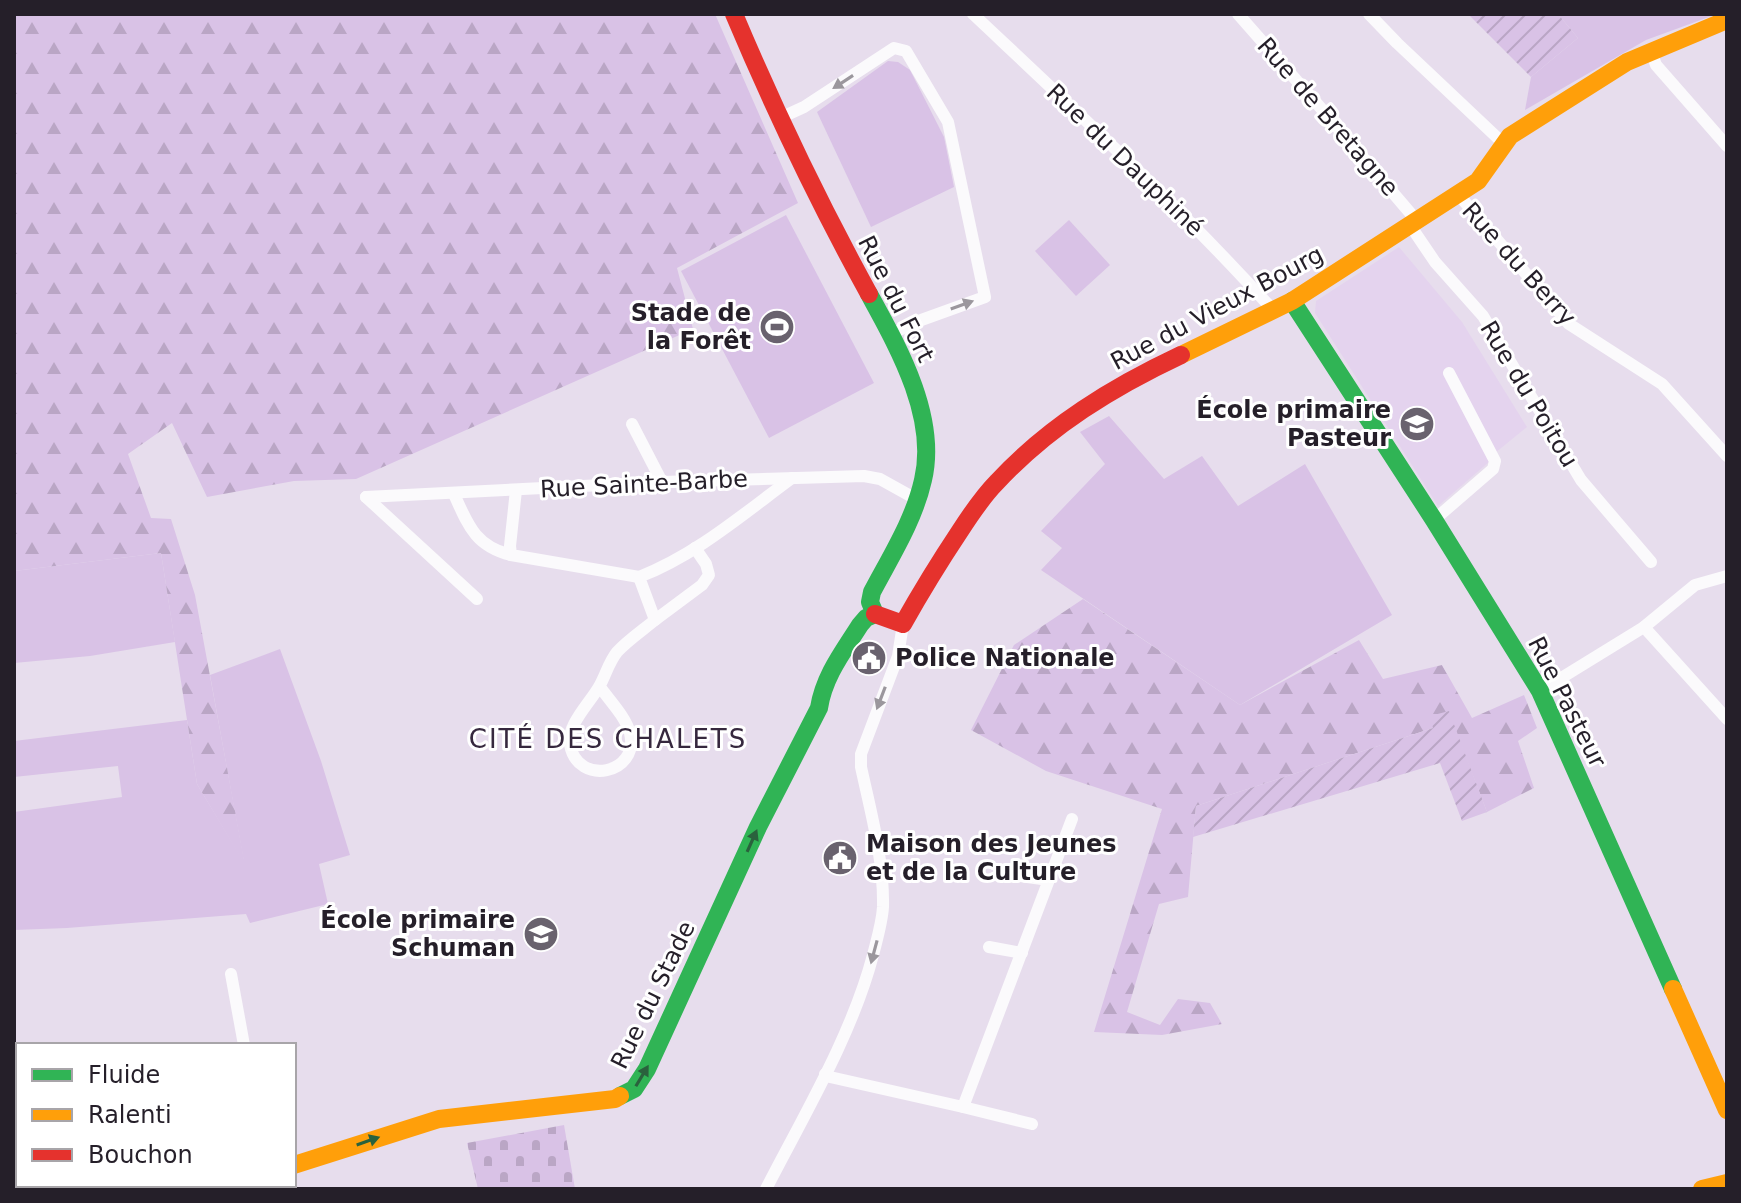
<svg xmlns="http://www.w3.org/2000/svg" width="1741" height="1203" font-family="'DejaVu Sans',sans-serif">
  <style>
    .built { fill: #e4d3ee }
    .grass { fill: #d9c2e6 }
    .forest { fill: url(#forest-firs) }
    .cemetery { fill: url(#cemetery-stones) }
    .garden { fill: url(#garden-furrows) }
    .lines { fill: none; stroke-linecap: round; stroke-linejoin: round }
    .street { stroke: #fbfafc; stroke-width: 12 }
    .fast { stroke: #30b455; stroke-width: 18 }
    .slow { stroke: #ff9f0a; stroke-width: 18 }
    .jam { stroke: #e5322d; stroke-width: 18 }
    .oneway { fill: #9b979d }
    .oneway2 { fill: #2a623d }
    .labels { text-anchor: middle; stroke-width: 6; stroke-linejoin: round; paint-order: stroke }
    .street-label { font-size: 24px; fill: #251f29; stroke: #fff }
    .poi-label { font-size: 24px; font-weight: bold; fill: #251f29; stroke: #fff; text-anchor: end }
    .neighbourhood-label { font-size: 26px; letter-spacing: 2px; fill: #36283e; stroke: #fff }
  </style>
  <defs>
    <pattern id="forest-firs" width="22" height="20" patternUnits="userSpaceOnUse" patternTransform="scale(2)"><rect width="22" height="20" fill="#d9c2e6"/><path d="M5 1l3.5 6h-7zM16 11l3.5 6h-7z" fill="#baa6c5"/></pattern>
    <pattern id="cemetery-stones" width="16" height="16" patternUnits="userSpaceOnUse" patternTransform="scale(2)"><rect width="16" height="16" fill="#d9c2e6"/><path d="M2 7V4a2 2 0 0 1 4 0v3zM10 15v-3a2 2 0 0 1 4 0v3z" fill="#baa6c5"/></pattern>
    <pattern id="garden-furrows" width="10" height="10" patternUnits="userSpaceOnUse" patternTransform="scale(2)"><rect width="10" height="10" fill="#d9c2e6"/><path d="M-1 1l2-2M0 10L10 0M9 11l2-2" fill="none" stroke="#baa6c5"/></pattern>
  </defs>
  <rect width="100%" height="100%" fill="#e7dded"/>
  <!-- built -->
  <path class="built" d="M 1399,247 L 1462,322 L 1527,427 L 1495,453 L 1490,461 L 1438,506 L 1315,313 L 1316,301 Z"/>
  <!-- grass -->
  <g class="grass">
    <path d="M 1558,14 L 1717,14 L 1646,40 L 1525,110 L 1531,77 L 1578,38 Z"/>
    <path d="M 888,61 L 898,62 L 910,70 L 944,137 L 954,187 L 871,227 L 817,112 Z"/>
    <path d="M 786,215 L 874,383 L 769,438 L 681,271 Z"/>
    <path d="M 1069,220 L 1110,265 L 1076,296 L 1035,251 Z"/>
    <path d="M 1109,416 L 1164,479 L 1202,456 L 1238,506 L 1305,464 L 1392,615 L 1240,705 L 1041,570 L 1062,548 L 1041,531 L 1105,464 L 1080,432 Z"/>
    <path d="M 161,553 L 175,642 L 90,656 L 14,663 L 14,571 Z"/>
    <path d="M 280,649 L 321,761 L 350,855 L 319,864 L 328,904 L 250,923 L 246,914 L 67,928 L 14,930 L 14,812 L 122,797 L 118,766 L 14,777 L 14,741 L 187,720 L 197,784 L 244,862 L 210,675 Z"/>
  </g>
  <!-- forest -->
  <g class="forest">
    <path d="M 14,14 L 715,14 L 798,203 L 677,268 L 693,329 L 356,479 L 294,481 L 207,497 L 172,423 L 128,454 L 151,518 L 171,519 L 195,595 L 245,865 L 197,784 L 161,553 L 14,571 Z"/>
    <path d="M 1083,599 L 1240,705 L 1359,640 L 1383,679 L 1442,665 L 1472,718 L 1524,695 L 1537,728 L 1518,741 L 1534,788 L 1487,812 L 1448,711 L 1433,728 L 1196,806 L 1188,897 L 1159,904 L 1127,1012 L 1160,1025 L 1178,999 L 1210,1003 L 1222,1024 L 1162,1035 L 1094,1032 L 1162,809 L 1046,771 L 971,730 L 1014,645 Z"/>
  </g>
  <!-- cemetery -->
  <path class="cemetery" d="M 564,1125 L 575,1189 L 478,1189 L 467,1143 Z"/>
  <!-- garden -->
  <g class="garden">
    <path d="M 1468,14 L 1558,14 L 1578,38 L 1531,77 Z"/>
    <path d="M 1449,711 L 1487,812 L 1462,821 L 1440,763 L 1193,837 L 1196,806 L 1433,728 L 1430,716 Z"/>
  </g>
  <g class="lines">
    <!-- street -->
    <g class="street">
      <path d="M 973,14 C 1075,110 1179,206 1273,310"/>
      <path d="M 1238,14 L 1319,106 L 1417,221"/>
      <path d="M 1369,14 L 1397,43 L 1504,144"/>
      <path d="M 1651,51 L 1656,65 L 1727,146"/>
      <path d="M 780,118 L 804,107 L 894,48 L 906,51 L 948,122 L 985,297 L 913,323 L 890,335"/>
      <path d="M 1458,194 L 1569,324 L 1662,384 L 1727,456"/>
      <path d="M 1410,225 L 1435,262 L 1483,316 L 1581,480 L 1651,562"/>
      <path d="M 632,424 L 662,482"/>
      <path d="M 516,490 L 510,546 L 511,555 L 639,577"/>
      <path d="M 454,494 C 468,525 475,546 511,555"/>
      <path d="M 366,497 L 662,482 L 864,476 L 880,479 L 916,499"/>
      <path d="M 366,497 L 477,599"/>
      <path d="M 1434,520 L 1493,469 L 1495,461 L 1449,373"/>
      <path d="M 655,620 L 702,585 L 709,575 L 706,564 L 695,548"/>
      <path d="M 1644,627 L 1727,719"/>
      <path d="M 600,687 C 610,701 625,716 630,733 C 640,774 578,787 570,745 C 566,725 591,702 600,685 C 606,674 609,662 617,652 C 628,640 643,630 655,620 L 639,577 C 696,555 743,514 792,478"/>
      <path d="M 1540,691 L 1644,627 L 1695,585 L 1727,576"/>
      <path d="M 1013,875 L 1049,880"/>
      <path d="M 989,947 L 1022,953"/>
      <path d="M 231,974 L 244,1045"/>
      <path d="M 825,1074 L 830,1077 L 963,1107 L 1072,819"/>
      <path d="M 963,1107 L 1032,1124"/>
      <path d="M 273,1189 L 274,1185"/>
      <path d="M 766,1189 C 804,1115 852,1035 873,955 C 877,939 882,923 883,907 C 884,860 871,813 861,767 L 861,754 L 898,656 L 903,624"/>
    </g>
    <!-- fast -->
    <g class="fast">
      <path d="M 869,294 C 898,347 938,417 923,480 C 914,520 891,556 872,592 L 870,602 L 875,614"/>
      <path d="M 1292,301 L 1434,520 L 1540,691 L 1673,989"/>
      <path d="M 620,1096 L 634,1089 L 647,1069 L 758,827 L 819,708 C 824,676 843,652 860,625 L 866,618 L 875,614"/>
    </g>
    <!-- slow -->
    <g class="slow">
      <path d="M 1181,355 L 1292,301 L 1478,181 L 1510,136 L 1627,62 L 1727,20"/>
      <path d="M 1673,989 L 1727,1110"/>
      <path d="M 294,1165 L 439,1119 L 615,1099 L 620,1096"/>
      <path d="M 1702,1189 L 1727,1183"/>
    </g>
    <!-- jam -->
    <g class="jam">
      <path d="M 734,14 C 774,109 819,203 869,294"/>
      <path d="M 875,614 L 903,624 C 921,592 940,561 960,531 C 971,514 983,496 997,482 C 1049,426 1113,387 1181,355"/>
    </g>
  </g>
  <!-- one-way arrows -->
  <defs><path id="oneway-solid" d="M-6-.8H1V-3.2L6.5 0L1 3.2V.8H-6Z" transform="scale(2)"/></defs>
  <g class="oneway">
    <use href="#oneway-solid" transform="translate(843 82) rotate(147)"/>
    <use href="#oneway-solid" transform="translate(962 305) rotate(-20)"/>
    <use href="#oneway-solid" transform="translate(881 698) rotate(111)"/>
    <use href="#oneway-solid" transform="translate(874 952) rotate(105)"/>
  </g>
  <g class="oneway2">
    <use href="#oneway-solid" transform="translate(752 841) rotate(-66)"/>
    <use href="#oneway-solid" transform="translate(642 1076) rotate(-59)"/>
    <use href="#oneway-solid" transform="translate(368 1141) rotate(-19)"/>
  </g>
  <!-- icons -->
  <defs>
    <symbol id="stadium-disc" viewBox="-11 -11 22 22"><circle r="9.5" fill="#69626e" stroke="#fff"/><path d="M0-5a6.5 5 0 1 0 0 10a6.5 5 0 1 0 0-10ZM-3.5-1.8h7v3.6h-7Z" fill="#fff"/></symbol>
    <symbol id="school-disc" viewBox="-11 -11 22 22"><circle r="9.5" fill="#69626e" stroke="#fff"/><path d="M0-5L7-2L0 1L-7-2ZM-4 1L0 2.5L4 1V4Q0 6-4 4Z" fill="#fff"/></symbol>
    <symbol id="civic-disc" viewBox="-11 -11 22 22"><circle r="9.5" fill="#69626e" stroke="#fff"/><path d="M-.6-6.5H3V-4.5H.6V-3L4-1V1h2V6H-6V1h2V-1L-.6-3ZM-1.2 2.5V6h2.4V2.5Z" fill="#fff"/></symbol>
  </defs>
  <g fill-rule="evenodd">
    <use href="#stadium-disc" x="757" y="307" width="40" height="40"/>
    <use href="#school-disc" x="1397" y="404" width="40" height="40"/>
    <use href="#civic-disc" x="849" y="638" width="40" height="40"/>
    <use href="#civic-disc" x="820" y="838" width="40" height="40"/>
    <use href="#school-disc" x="521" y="914" width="40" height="40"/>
  </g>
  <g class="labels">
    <!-- street labels -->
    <g class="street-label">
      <text transform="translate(1328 117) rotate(49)" y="8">Rue de Bretagne</text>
      <text transform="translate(1125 160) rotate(44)" y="8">Rue du Dauphiné</text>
      <text transform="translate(1519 264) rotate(48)" y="8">Rue du Berry</text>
      <text transform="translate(896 299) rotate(63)" y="8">Rue du Fort</text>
      <text transform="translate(1217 308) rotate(-28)" y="8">Rue du Vieux Bourg</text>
      <text transform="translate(1529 394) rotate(59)" y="8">Rue du Poitou</text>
      <text transform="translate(644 484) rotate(-3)" y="8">Rue Sainte-Barbe</text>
      <text transform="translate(1567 702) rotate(63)" y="8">Rue Pasteur</text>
      <text transform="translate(653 995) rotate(-64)" y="8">Rue du Stade</text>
    </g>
    <!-- poi labels -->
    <g class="poi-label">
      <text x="751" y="321">Stade de<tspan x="751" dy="28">la Forêt</tspan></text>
      <text x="1391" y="418">École primaire<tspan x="1391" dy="28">Pasteur</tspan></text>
      <text x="895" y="666" text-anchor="start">Police Nationale</text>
      <text x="866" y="852" text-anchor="start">Maison des Jeunes<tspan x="866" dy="28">et de la Culture</tspan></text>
      <text x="515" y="928">École primaire<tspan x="515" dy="28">Schuman</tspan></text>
    </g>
    <!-- neighbourhood labels -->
    <g class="neighbourhood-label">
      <text x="608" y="748">CITÉ DES CHALETS</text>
    </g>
  </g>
  <!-- border -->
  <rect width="1741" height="1203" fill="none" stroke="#251f29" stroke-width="32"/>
  <!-- legend -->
  <rect x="16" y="1043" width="280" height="144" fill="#ffffff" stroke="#a8a5a9" stroke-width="2"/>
  <rect x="32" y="1069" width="40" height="12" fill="#30b455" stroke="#a8a5a9" stroke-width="2"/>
  <text x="88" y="1083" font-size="24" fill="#251f29">Fluide</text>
  <rect x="32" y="1109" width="40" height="12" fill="#ff9f0a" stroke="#a8a5a9" stroke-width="2"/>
  <text x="88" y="1123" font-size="24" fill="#251f29">Ralenti</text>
  <rect x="32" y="1149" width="40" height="12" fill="#e5322d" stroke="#a8a5a9" stroke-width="2"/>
  <text x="88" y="1163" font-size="24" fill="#251f29">Bouchon</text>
</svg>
